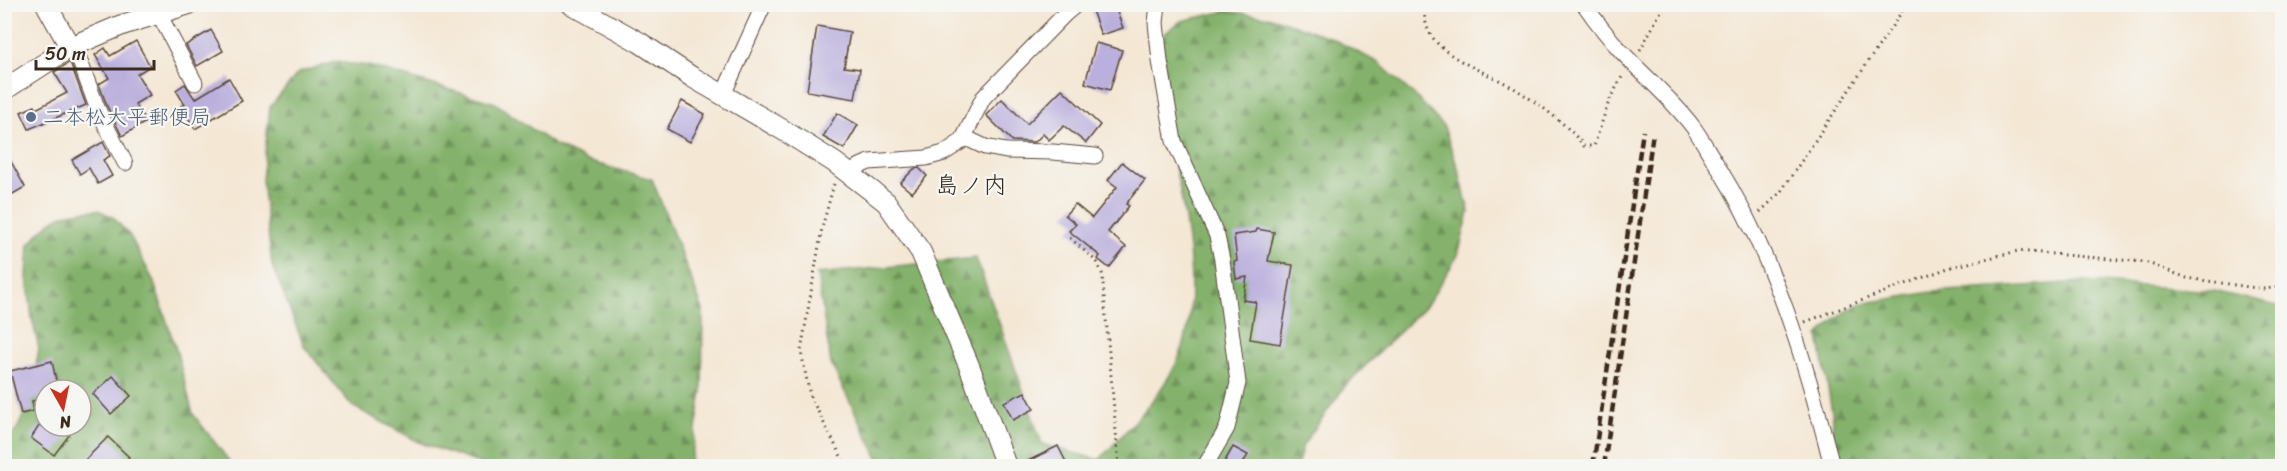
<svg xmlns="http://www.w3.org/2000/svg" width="2287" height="471" font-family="Sriracha,'Klee One',sans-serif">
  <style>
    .forest { fill: url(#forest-firs); stroke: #606e45; stroke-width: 1.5; fill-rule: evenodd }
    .building { fill: #baafdd }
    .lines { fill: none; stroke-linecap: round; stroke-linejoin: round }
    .minor-casing { stroke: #574639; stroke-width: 17 }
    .tertiary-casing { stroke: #574639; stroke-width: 22 }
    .path { stroke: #574639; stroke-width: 3; stroke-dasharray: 1.5 4.5; stroke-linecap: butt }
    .minor { stroke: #fff; stroke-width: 15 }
    .tertiary { stroke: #fff; stroke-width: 20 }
    .rail { stroke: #3b2a1e; stroke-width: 4.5; stroke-dasharray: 9 4.5; stroke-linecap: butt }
    .service-dot { fill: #5c6f8a; stroke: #f6f6f2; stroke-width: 2 }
    .labels { text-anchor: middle; stroke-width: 4.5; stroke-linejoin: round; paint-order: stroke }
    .service-label { font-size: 21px; fill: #4e5e75; stroke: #f6f6f2; text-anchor: start }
    .quarter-label { font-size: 24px; fill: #3b2a1e; stroke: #f6f6f2 }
  </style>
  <defs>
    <pattern id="forest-firs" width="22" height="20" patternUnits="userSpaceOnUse" patternTransform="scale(1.5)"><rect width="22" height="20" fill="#84b26c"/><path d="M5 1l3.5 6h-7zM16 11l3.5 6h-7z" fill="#6d9158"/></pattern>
  </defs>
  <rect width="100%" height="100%" fill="#f6f6f2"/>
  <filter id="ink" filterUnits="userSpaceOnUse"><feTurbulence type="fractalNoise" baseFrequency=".0167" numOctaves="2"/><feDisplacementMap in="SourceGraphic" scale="12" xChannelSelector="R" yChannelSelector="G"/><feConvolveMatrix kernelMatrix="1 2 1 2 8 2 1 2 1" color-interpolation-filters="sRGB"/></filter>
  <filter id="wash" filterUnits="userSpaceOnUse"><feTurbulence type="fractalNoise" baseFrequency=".008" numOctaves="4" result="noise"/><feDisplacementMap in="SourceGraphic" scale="24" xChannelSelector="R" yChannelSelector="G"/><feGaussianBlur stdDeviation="1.35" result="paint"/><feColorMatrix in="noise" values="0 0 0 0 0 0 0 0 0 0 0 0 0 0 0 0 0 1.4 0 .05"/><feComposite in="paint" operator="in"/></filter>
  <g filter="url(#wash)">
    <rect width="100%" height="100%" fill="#f4e7d4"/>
    <!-- forest -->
    <g class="forest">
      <path d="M 1227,11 L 1271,17 L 1329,37 L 1379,63 L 1419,100 L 1444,127 L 1460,175 L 1469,212 L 1458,255 L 1429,302 L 1345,386 L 1303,445 L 1297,466 L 882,466 L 831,364 L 817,274 L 976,258 L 1042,444 L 1099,460 C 1126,431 1157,401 1176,364 C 1213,291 1172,161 1157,82 C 1155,69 1155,55 1155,41 L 1181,21 Z"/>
      <path d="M 335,62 L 369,66 L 495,103 L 556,146 L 587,161 L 652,179 L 703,310 L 702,392 L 690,466 L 487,466 L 421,443 L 352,406 L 304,346 L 272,265 L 262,180 L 270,107 L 298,73 Z"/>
      <path d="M 98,210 L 113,217 L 130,236 L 153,280 L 176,349 L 193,414 L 233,466 L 5,466 L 5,446 L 18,427 L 30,400 L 39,349 L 32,318 L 27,276 L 29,244 C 57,214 57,213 98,210 ZM 45,390 L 81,390 L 81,426 L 45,426 Z"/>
      <path d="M 2084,282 L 2214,291 L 2282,307 L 2282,466 L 1830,466 L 1833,418 L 1819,336 L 1836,318 L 1859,304 L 1932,292 Z"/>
    </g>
    <g id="blocks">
      <!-- building -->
      <g class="building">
        <path d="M 1102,4 L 1114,4 L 1123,28 L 1101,35 L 1091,8 Z"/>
        <path d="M 817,26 L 850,32 L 844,67 L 860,69 L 855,99 L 807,91 Z"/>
        <path d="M 211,30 L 223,51 L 197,66 L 186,45 Z"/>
        <path d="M 136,41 L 150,66 L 137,74 L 150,95 L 135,104 L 146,122 L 122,136 L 107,106 L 99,84 L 109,78 L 95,55 L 105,48 L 110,56 Z"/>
        <path d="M 1096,43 L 1122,50 L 1110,90 L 1085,83 Z"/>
        <path d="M 70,62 L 86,105 L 29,129 L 21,112 L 35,106 L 36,109 L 67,93 L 54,72 Z"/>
        <path d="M 229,78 L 242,101 L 195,129 L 181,106 L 185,105 L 176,90 L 185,84 L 195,99 Z"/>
        <path d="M 1062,89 L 1100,125 L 1086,143 L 1064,126 L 1049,140 L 1043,134 L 1035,142 L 1012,141 L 986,115 L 1002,99 L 1027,124 Z"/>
        <path d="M 682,101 L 705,114 L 690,142 L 667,129 Z"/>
        <path d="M 837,113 L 858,125 L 844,149 L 823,137 Z"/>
        <path d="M 103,142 L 110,156 L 103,160 L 112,176 L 98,184 L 89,168 L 80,174 L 72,160 Z"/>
        <path d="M 4,149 L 25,187 L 4,199 Z"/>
        <path d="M 1122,162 L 1145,180 L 1126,204 L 1129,206 L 1108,232 L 1126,247 L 1109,268 L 1098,259 L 1100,256 L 1069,231 L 1076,224 L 1065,215 L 1075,204 L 1092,218 L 1117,187 L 1108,180 Z"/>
        <path d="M 919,168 L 927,176 L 912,193 L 900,183 L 914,169 Z"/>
        <path d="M 1257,229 L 1274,232 L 1268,261 L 1293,265 L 1280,344 L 1250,339 L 1256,302 L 1243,300 L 1247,277 L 1236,279 L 1234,262 L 1237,261 L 1234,235 L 1256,232 Z"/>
        <path d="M 52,361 L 58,390 L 45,390 L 45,398 L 32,401 L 34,411 L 21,414 L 10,371 Z"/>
        <path d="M 113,376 L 131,396 L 111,414 L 93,394 Z"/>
        <path d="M 1025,392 L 1034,409 L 1013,420 L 1004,402 Z"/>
        <path d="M 39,426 L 76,426 L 54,455 L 31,438 Z"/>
        <path d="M 108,437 L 129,457 L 120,466 L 79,466 Z"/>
        <path d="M 1058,446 L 1068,466 L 1018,466 Z"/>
        <path d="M 1233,447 L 1248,455 L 1241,466 L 1222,466 Z"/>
      </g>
    </g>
  </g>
  <g filter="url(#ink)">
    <use href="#blocks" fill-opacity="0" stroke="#574639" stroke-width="1.5"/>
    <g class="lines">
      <defs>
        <g id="minor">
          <path d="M 1158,4 L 1156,23 L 1160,61 L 1174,141 L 1217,236 L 1222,260 L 1238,383 L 1227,428 L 1205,466"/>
          <path d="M 1584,4 C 1595,20 1608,37 1621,51 C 1645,77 1672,99 1693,127 C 1702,139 1709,153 1717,165 C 1775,258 1806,362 1832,466"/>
          <path d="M 159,14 L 195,83"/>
          <path d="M 70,47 L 78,56 L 98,110 L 125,163"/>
          <path d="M 723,95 L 764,4"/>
          <path d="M 964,137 L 985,147 L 1006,151 L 1053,152 L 1095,156"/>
          <path d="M 850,174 L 860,166 L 869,162 L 926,158 L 944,153 L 962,141 L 983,98 L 1065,14 L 1077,4"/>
        </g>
        <g id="tertiary">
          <path d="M 46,4 L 70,47"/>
          <path d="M 571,4 L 639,42 L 692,77 L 783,130 L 834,162 L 886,202 L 921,252 L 970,368 L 1006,466"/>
          <path d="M 4,90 L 70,47 L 122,25 L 189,4"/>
        </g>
      </defs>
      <!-- minor casing -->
      <use href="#minor" class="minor-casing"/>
      <!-- tertiary casing -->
      <use href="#tertiary" class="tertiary-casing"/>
      <!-- path -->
      <g class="path">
        <path d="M 1424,4 C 1425,10 1424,17 1426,23 C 1434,58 1490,72 1517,90 C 1540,105 1567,124 1584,146 L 1594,146 L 1609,101 L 1623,75"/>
        <path d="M 1640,50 L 1665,4"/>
        <path d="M 834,184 L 822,228 L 801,351 L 810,396 L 846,466"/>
        <path d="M 1760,212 L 1780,193 L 1907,4"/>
        <path d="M 1070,238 L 1097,262 L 1102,273 L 1119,466"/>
        <path d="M 1805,322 L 1948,268 L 2018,251 L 2145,262 L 2187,278 L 2263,289 L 2282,287"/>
      </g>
      <!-- minor -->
      <use href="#minor" class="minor"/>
      <!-- tertiary -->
      <use href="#tertiary" class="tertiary"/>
      <!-- rail -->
      <g class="rail">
        <path d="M 1593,466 L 1643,131"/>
        <path d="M 1604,466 L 1653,133"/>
      </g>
    </g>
  </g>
  <!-- markers -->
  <circle class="service-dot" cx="31" cy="117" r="6"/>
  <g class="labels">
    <!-- service labels -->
    <g class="service-label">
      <text x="43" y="124">二本松大平郵便局</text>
    </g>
    <!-- quarter labels -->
    <g class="quarter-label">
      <text x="971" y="193">島ノ内</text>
    </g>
  </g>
  <!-- margin -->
  <rect width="2287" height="471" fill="none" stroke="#f6f6f2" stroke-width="24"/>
  <!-- north arrow -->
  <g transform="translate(63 408) rotate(171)"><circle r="28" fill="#f6f6f2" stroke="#aba49d" stroke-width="1.5"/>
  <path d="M0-4.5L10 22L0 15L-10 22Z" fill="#c8321e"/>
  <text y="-9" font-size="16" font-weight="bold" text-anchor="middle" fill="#3b2a1e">N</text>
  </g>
  <!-- scale -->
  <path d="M36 60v9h118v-9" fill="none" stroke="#3b2a1e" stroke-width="3"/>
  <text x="45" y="60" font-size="18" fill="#3b2a1e" stroke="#f6f6f2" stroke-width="4.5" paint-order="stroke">50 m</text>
</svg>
